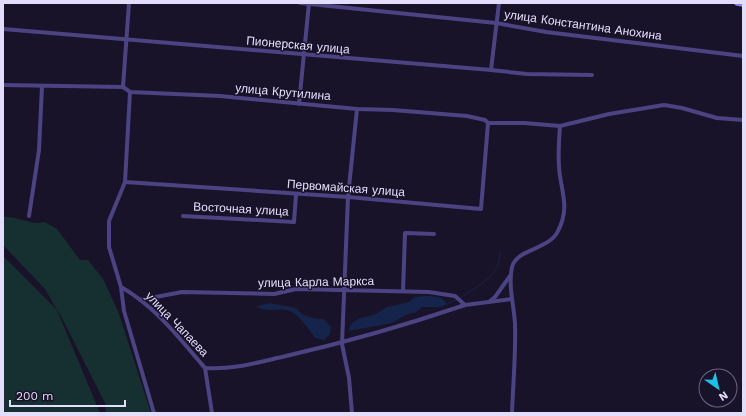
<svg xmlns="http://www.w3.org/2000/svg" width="746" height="416" font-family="'Work Sans',sans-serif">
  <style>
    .green { fill: #162f31 }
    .water { fill: #14244a }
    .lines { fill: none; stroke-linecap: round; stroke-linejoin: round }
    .stream { stroke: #14244a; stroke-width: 1 }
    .street { stroke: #4b4382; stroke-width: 4 }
    .secondary { stroke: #8b7ef2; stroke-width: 5.5 }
    .labels { text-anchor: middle; stroke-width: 3; stroke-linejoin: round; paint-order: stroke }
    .street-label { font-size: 12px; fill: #e3ddfc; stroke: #181328 }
  </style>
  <rect width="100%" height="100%" fill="#181328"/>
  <!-- green -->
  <g class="green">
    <path d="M 3,215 L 4,217 C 19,216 31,226 45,222 L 57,229 L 80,260 L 88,260 L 103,279 L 118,311 L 151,413 L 106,413 L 105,403 L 63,320 L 45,289 L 3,245 Z"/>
    <path d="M 3,256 L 57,310 L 100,413 L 3,413 Z"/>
  </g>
  <!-- water -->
  <g class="water">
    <path d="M 426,296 C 435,296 442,296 447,304 L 441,307 L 422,307 L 415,313 L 408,314 L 392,323 L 349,331 L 350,326 L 352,323 L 360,318 L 374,315 L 387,307 L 409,302 L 415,297 Z"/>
    <path d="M 270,303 L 296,308 C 301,316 314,319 324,319 L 331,327 L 330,334 L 324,340 L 315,338 C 310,330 297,312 287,310 C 277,307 265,314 257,306 Z"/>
  </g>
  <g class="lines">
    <!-- stream -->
    <g class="stream">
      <path d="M 460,298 C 478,285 501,277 500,251"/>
      <path d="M 447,304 L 457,299"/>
    </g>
    <!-- street -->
    <g class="street">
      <path d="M 300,3 L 496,23 L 546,32 L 743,56"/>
      <path d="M 3,29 L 491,70 L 527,74 L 592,75"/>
      <path d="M 491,70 L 499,3"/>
      <path d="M 3,85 L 123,87 L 130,92 L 220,96 L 357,109 L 393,110 L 467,116 L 485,120 L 488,123 L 524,123 L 560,126 L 609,114 L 664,105 L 682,108 L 717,118 L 743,120"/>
      <path d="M 123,87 L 129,3"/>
      <path d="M 130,92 L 125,182 L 109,221 L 109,247 L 121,287 L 124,311 L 154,413"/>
      <path d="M 299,104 L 309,3"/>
      <path d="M 125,182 L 348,197 L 481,209 L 488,123"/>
      <path d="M 29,216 L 39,150 L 42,86"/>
      <path d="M 183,216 L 294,222 L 296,195"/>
      <path d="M 121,287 C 155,306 180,339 205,368"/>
      <path d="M 403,291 L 405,233 L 434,234"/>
      <path d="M 140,300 L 182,292 L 274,294 L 296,289 L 429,292 L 455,296 L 465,305 L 512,299"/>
      <path d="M 489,302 L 495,297 L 510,276"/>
      <path d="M 205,368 C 234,370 259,362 286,356 C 347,342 406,325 465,305"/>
      <path d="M 205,368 L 212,413"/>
      <path d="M 352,413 L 349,378 L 342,344 L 348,197 L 357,109"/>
      <path d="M 512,413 C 513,384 516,354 515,324 C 514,305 508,286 512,267 C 516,249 549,250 558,231 C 571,206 560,190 559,166 C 558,153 559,139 560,126"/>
    </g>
    <!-- secondary -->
    <path class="secondary" d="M 737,3 L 743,4"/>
  </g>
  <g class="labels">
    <!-- street labels -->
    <g class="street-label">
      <text transform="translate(583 25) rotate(8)" y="4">улица Константина Анохина</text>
      <text transform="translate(298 45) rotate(5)" y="4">Пионерская улица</text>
      <text transform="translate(283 92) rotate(5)" y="4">улица Крутилина</text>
      <text transform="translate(346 188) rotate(4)" y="4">Первомайская улица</text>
      <text transform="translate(241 209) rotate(3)" y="4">Восточная улица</text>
      <text transform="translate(316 282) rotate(-1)" y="4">улица Карла Маркса</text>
      <text transform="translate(177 324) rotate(46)" y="4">улица Чапаева</text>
    </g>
  </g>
  <!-- border -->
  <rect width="746" height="416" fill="none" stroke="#e3ddfc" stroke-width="8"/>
  <!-- north arrow -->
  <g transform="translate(718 388) rotate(146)"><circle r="19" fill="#181328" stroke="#69647d"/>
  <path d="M0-3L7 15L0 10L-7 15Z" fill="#1cc1e8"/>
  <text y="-6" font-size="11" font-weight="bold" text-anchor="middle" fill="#e3ddfc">N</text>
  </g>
  <!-- scale -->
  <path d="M10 400v6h115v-6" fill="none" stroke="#e3ddfc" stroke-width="2"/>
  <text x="16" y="400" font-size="12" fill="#e3ddfc" stroke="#181328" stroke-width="3" paint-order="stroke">200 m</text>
</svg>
